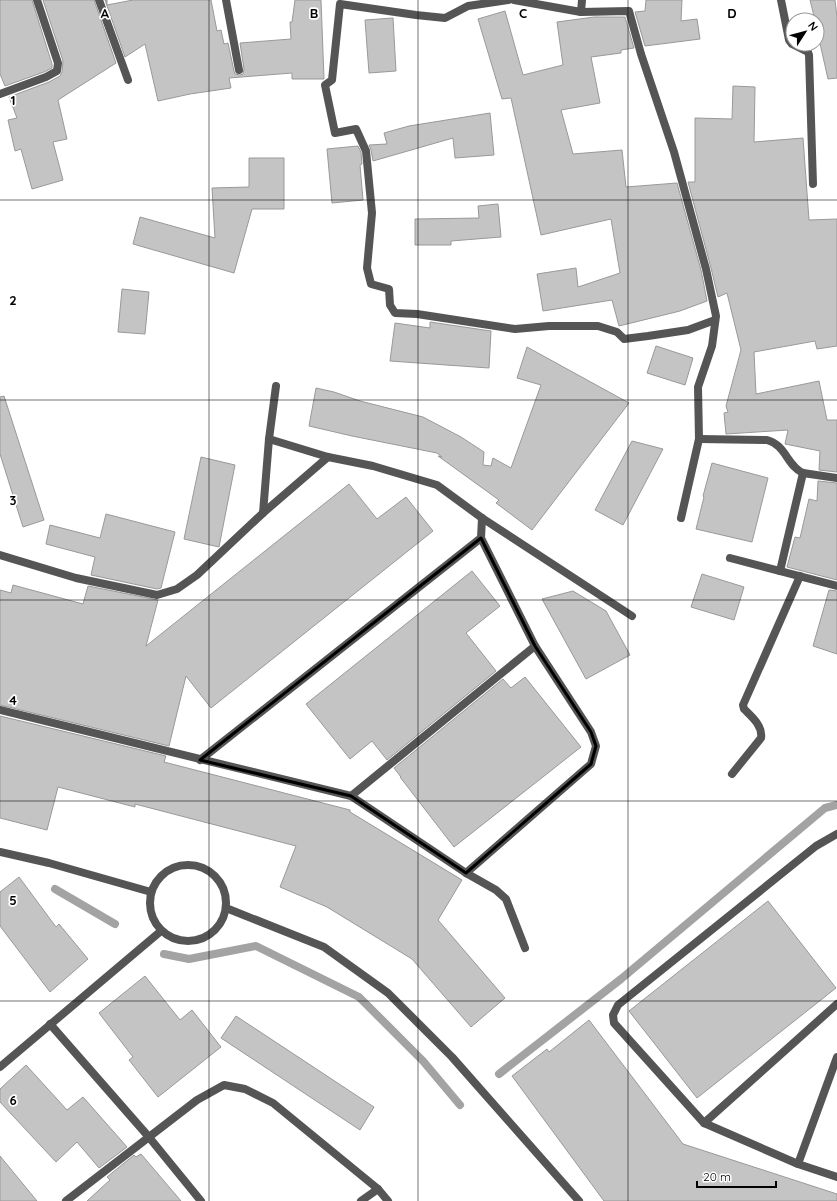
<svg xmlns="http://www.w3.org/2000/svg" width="837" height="1201" font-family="Quicksand,sans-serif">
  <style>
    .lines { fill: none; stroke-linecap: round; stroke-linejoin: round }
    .stream { stroke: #a3a3a3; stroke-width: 8 }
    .building { fill: #c4c4c4; stroke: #999 }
    .street { stroke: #555; stroke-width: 8 }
    .marked { fill: none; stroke: #000; stroke-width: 3; stroke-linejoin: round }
    .grid { fill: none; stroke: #000; stroke-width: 1; stroke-opacity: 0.55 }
    .grid-label { font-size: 13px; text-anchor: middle; font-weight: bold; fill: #000; stroke: #fff; stroke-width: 3.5; stroke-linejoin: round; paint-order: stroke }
  </style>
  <rect width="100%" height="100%" fill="#fff"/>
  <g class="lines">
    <!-- stream -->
    <g class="stream">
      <path d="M 55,889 L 115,924"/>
      <path d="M 164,954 L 189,959 L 256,946 L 359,997 L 423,1061 L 460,1105"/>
      <path d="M 499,1074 L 621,979 L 825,808 L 837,805"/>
    </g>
  </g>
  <!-- building -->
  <g class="building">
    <path d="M 0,0 L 32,0 L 52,64 L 52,68 L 44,72 L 5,86 L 0,74 Z"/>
    <path d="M 43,0 L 94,0 L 116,63 L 58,100 L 67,139 L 53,142 L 63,180 L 32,189 L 21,149 L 15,151 L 8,120 L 17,118 L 9,97 L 49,82 L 60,76 L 62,72 L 63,61 Z"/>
    <path d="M 105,0 L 107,0 L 107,5 L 133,0 L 211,0 L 217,31 L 221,30 L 224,44 L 228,43 L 234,71 L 235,74 L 240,75 L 243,74 L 244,69 L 240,43 L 291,39 L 290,22 L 292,22 L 295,0 L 321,0 L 324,79 L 292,79 L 292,73 L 229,78 L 231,88 L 190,94 L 158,101 L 145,44 L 125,57 Z"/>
    <path d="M 646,0 L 682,0 L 681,21 L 697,19 L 700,39 L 645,46 L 635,12 L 645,11 Z"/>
    <path d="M 810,0 L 835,0 L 837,17 L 837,78 L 828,79 L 817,30 L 817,20 L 815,20 Z"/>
    <path d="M 505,11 L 523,75 L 563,65 L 557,22 L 594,17 L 625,17 L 634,48 L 621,50 L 621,53 L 591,57 L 600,103 L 561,110 L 573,154 L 622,150 L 626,187 L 677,183 L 701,270 L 707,301 L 680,311 L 619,326 L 612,300 L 543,311 L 537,274 L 576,268 L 578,287 L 620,273 L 611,219 L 541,235 L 511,98 L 502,99 L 478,19 Z"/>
    <path d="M 393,18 L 396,71 L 369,73 L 365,20 Z"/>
    <path d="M 733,86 L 755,87 L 754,142 L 803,138 L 809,220 L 837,219 L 837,346 L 817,349 L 815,341 L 754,352 L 756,394 L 819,381 L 827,420 L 837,420 L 837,472 L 819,470 L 820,451 L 785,444 L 788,430 L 726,434 L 724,413 L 728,412 L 726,406 L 741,350 L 727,293 L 718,297 L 711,268 L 688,182 L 695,182 L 695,118 L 732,119 Z"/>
    <path d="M 490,113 L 494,155 L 455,158 L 453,138 L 373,161 L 371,150 L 369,145 L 387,144 L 384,133 L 409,126 Z"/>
    <path d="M 358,146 L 361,152 L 362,164 L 360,165 L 363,200 L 332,203 L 327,149 Z"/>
    <path d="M 249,158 L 284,158 L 284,209 L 252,209 L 234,273 L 133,244 L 140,217 L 215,238 L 212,188 L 249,187 Z"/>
    <path d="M 498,204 L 501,237 L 451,241 L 451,245 L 415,245 L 415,219 L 479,218 L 478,206 Z"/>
    <path d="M 122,289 L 149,292 L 145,334 L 118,332 Z"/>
    <path d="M 430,322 L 491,331 L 489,368 L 390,361 L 395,323 L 430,328 Z"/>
    <path d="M 656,346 L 693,358 L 685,385 L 647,373 Z"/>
    <path d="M 527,347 L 629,403 L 532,530 L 496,503 L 499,500 L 438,456 L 442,457 L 437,453 L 352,436 L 309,426 L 316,388 L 334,392 L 360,401 L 423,417 L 461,437 L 484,452 L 483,465 L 491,466 L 493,458 L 511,468 L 541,385 L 517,378 Z"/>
    <path d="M 4,396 L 44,520 L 23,527 L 0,454 L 0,397 Z"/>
    <path d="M 632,441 L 663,449 L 623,525 L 595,510 Z"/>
    <path d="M 201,457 L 235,465 L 219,547 L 184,539 Z"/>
    <path d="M 712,463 L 768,478 L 752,542 L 696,529 L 704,497 L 703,496 Z"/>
    <path d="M 818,481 L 837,483 L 837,580 L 787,567 L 795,537 L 800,538 L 809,499 L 817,501 Z"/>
    <path d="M 349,484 L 377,519 L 406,497 L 433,531 L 211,708 L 186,676 L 169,746 L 0,705 L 0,590 L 11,593 L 13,585 L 83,604 L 88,586 L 158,600 L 146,646 Z"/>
    <path d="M 106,514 L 175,532 L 161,588 L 157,589 L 91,575 L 95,557 L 46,544 L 50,525 L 100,538 Z"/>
    <path d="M 472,571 L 500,606 L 466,633 L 496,671 L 387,760 L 372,741 L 350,759 L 306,704 Z"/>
    <path d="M 702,574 L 744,587 L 734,620 L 691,607 Z"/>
    <path d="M 829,590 L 837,591 L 837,654 L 813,646 Z"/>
    <path d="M 573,591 L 606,611 L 630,655 L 586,679 L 542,599 Z"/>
    <path d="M 525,677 L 581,747 L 454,847 L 400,777 L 401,777 L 394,768 L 503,679 L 511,688 Z"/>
    <path d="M 0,716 L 166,756 L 164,762 L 350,810 L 350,812 L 462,880 L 438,920 L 505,998 L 471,1027 L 412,959 L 327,907 L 280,887 L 296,846 L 135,804 L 135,807 L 58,787 L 47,830 L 0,818 Z"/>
    <path d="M 19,877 L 56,927 L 59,924 L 88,959 L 50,992 L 0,926 L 0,892 Z"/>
    <path d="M 768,901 L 836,988 L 697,1098 L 629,1011 Z"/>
    <path d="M 145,976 L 180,1020 L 192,1010 L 221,1047 L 158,1097 L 129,1060 L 133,1057 L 99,1013 Z"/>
    <path d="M 236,1016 L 374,1107 L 360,1130 L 221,1038 Z"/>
    <path d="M 589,1020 L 683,1144 L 837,1194 L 837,1201 L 604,1201 L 512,1076 L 547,1049 L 549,1052 Z"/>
    <path d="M 26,1065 L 67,1110 L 83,1097 L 127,1147 L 99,1168 L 77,1142 L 56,1162 L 0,1102 L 0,1089 Z"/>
    <path d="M 141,1154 L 181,1201 L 87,1201 L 110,1180 L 107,1177 L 134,1155 L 136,1157 Z"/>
    <path d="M 0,1156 L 37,1201 L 0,1201 Z"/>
  </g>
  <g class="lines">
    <!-- street -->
    <g class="street">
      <path d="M 99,0 L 128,80"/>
      <path d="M 226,0 L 239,70"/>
      <path d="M 508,0 L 468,6 L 445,18 L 416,15 L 340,4 L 332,80 L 325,85 L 335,133 L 356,129 L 366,151 L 372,213 L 367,268 L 371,284 L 389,289 L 390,305 L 395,313 L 417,314 L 515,329 L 549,326 L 598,326 L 617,332 L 624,339 L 648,336 L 688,330 L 715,320"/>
      <path d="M 514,0 L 581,12 L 629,11 L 641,54 L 674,152 L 706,269 L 716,316 L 712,346 L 698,387 L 699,439 L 681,518"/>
      <path d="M 781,0 L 789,40 L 792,44 L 808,52 L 809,55 L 813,184"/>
      <path d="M 581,12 L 582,0"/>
      <path d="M 0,94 L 46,77 L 57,71 L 58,63 L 37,0"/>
      <path d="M 269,439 L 328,457 L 373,466 L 437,485 L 482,518 L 632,616"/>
      <path d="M 699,439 L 767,440 C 786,445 787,466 803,473 L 837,478"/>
      <path d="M 263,513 L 269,439 L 276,386"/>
      <path d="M 0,555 L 76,578 L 157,595 L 177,589 L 197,575 L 263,513 L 328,457"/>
      <path d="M 730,558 L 837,586"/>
      <path d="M 780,571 L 803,473"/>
      <path d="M 0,710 L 351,796 L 466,873 L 496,890 L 506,899 L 525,948"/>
      <path d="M 200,760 L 481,538"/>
      <path d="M 732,774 L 761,738 C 763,726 752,717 744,709 L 743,705 L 800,576"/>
      <path d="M 351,796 L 535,646"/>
      <path d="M 837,834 L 816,846 L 618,1005 L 613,1015 L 614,1023 L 704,1123 L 798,1164 L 837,1177"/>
      <path d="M 0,852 L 49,863 L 151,892"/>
      <circle cx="188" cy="903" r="38"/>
      <path d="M 466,873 L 591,764 L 596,746 L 591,732 L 535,646 L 481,538 L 482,518"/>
      <path d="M 226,908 L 324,947 L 388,993 L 452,1057 L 579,1201"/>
      <path d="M 50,1024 L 148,1136 L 201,1201"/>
      <path d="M 0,1067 L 161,931"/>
      <path d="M 704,1123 L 837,1004"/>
      <path d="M 798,1164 L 837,1057"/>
      <path d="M 66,1201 L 197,1100 L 224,1085 L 245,1089 L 273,1103 L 378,1189 L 388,1201"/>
      <path d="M 361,1201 L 378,1189"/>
    </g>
  </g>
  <!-- marked area -->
  <path class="marked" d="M 481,538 L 535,646 L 591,732 L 596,746 L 591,764 L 466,873 L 351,796 L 200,760 Z"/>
  <!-- grid -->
  <path class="grid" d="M 209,0 L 209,1201M 418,0 L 418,1201M 628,0 L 628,1201M 0,200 L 837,200M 0,400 L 837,400M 0,600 L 837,600M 0,801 L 837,801M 0,1001 L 837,1001"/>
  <g class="grid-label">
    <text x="105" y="18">A</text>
    <text x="314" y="18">B</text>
    <text x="523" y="18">C</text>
    <text x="732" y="18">D</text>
    <text x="13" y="105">1</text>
    <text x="13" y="305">2</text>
    <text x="13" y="505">3</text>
    <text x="13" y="705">4</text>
    <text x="13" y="905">5</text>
    <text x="13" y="1105">6</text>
  </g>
  <!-- north arrow -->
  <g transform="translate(805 32) rotate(54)"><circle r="19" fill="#ffffff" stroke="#999999"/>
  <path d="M0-3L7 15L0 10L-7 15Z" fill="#000000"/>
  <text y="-6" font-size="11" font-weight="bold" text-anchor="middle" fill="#000000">N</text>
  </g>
  <!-- scale -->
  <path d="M697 1181v6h79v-6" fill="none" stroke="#000000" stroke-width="2"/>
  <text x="703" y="1181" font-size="12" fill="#000000" stroke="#ffffff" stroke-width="3" paint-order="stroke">20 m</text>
</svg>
